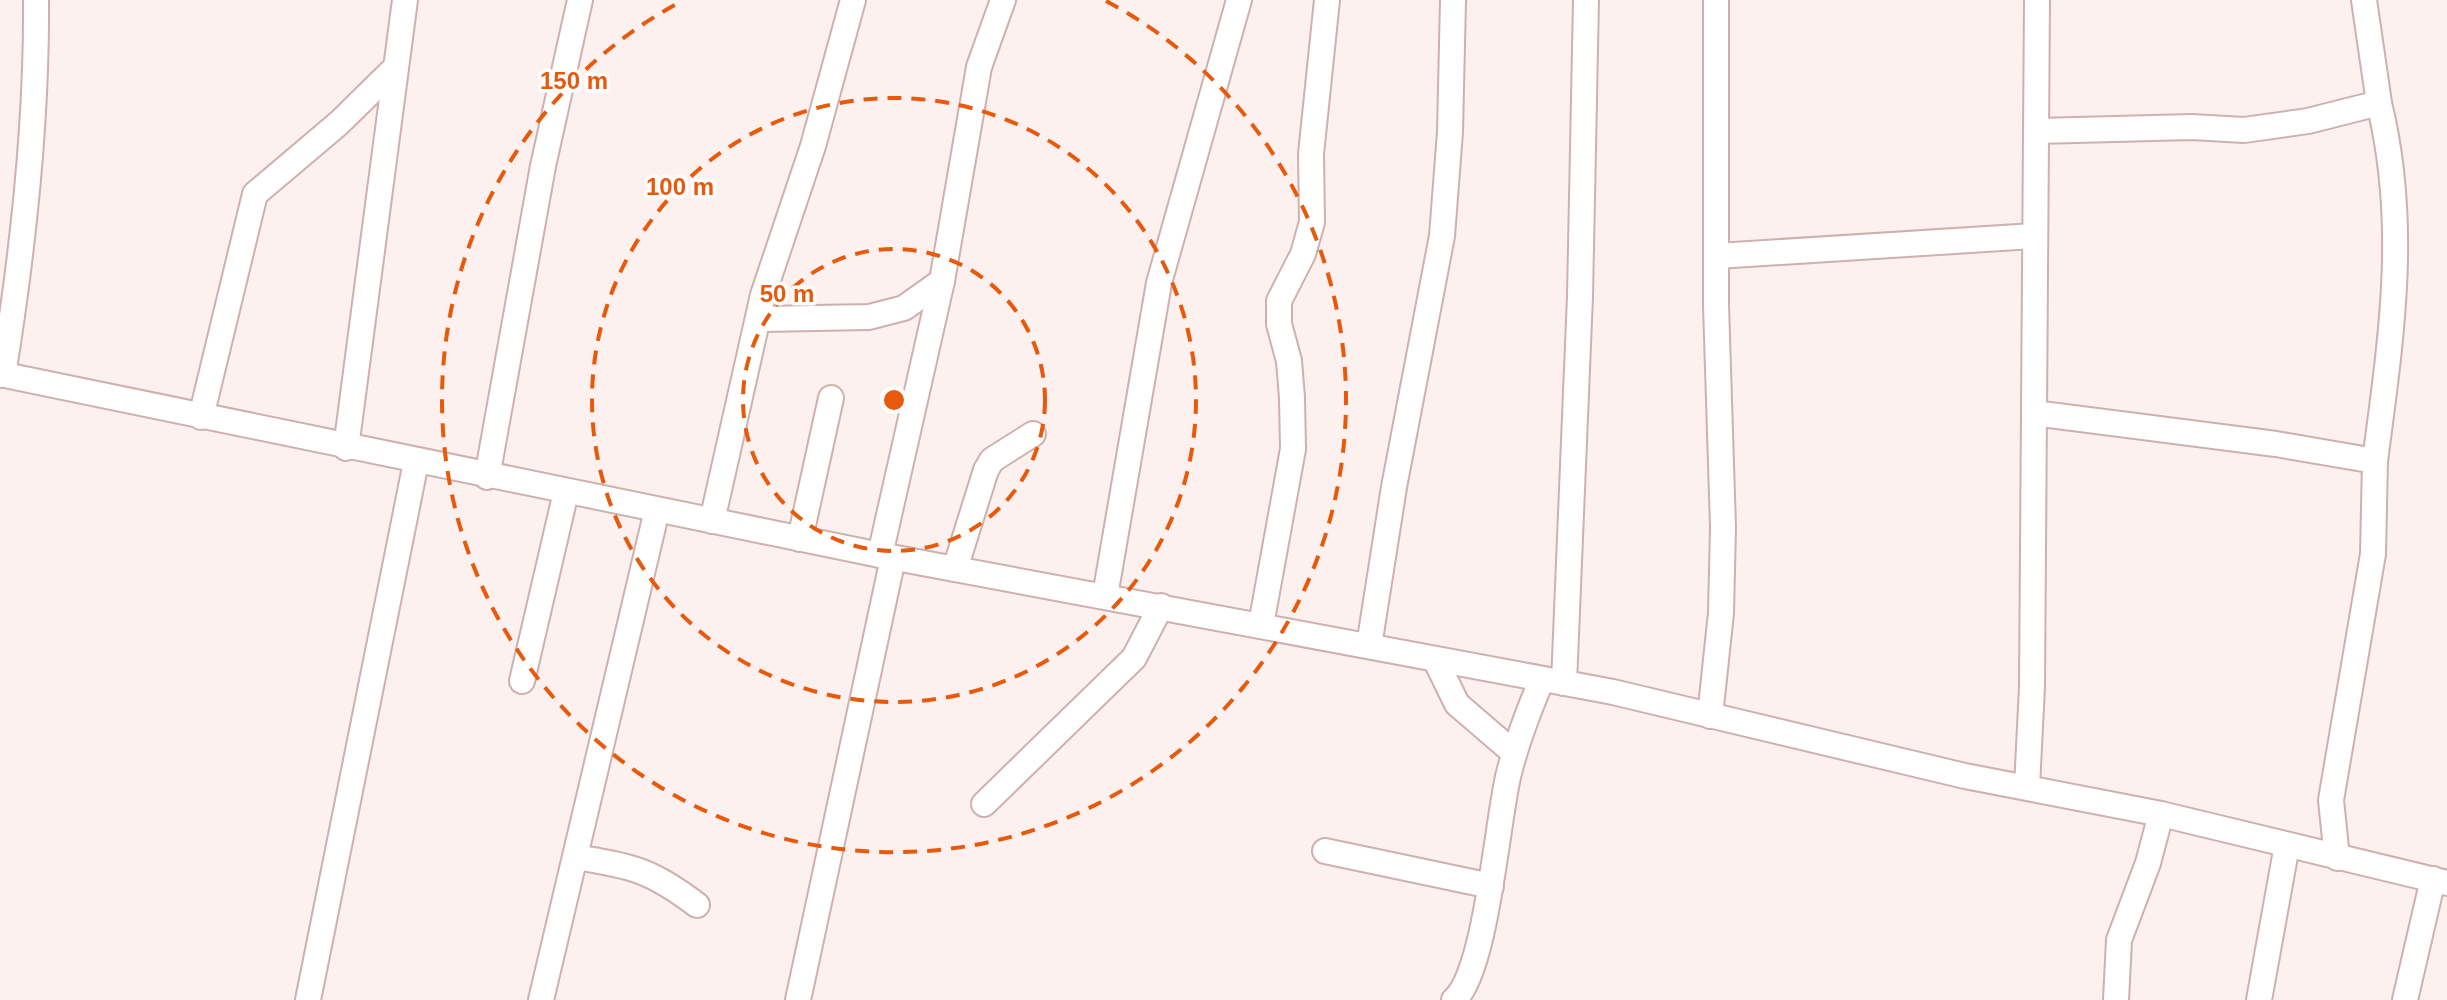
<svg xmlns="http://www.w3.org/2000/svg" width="2447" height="1000" font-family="Helvetica,sans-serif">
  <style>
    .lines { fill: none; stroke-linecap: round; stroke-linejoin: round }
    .minor-casing { stroke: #ceb1af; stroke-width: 28 }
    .minor { stroke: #fff; stroke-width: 24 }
    .ring { fill: none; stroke: #e8590c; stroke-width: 4; stroke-dasharray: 14 10 }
    .centre { fill: #e8590c; stroke: #fff; stroke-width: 4 }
    .ring-label { font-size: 24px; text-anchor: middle; font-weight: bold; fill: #e8590c; stroke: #fff; stroke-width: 7; stroke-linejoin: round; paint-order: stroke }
  </style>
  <rect width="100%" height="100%" fill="#fdf1f0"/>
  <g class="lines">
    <defs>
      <g id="minor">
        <path d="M 2037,131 L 2192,127 L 2244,130 L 2308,121 L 2379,103 L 2364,0"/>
        <path d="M 1717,256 L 2034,236"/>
        <path d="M 758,319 L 869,317 L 904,308 L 942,281"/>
        <path d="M 0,374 L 880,555 L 1613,692 L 1965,776 L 2161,814 L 2447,883"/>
        <path d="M 3,375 C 23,251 37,125 36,0"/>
        <path d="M 2034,413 L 2276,444 L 2375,461 L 2373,554 L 2331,800 L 2337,858"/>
        <path d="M 201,417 L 255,194 L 339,123 L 395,68"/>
        <path d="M 346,448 L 405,0"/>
        <path d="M 2375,461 C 2391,339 2409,225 2379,103"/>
        <path d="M 487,477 L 543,166 L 580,0"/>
        <path d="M 712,521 L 763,295 L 813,146 L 853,0"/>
        <path d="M 800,539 L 831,398"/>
        <path d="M 880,555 L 942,281 L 979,67 L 1003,0"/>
        <path d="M 955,569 L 986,470 L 992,460 L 1033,434"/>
        <path d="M 1105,596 L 1159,283 L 1239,0"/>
        <path d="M 1261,625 L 1293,449 L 1292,398 L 1289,361 L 1279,324 L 1279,301 L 1303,254 L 1312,222 L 1311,154 L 1327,0"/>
        <path d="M 1369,646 L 1394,487 L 1442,236 L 1450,132 L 1453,0"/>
        <path d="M 1435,659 L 1457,704 L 1514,753"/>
        <path d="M 522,681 L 566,492"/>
        <path d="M 1564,683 L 1580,296 L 1586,0"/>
        <path d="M 1710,716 L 1721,613 L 1723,527 L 1716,305 L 1716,0"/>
        <path d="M 2027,787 L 2032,687 L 2037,0"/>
        <path d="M 984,804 L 1134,658 L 1161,606"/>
        <path d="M 1325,851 L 1491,886"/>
        <path d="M 575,857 C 632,866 651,870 697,905"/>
        <path d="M 308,1000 L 416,462"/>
        <path d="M 541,1000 L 657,510"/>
        <path d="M 798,1000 L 893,558"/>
        <path d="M 1454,1000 C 1486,972 1497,824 1508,777 C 1516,743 1528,712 1542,679"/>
        <path d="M 2116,1000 L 2119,940 L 2148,863 L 2161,814"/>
        <path d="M 2259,1000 L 2287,845"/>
        <path d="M 2405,1000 L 2433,879"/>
      </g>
    </defs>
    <!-- minor casing -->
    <use href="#minor" class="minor-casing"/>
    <!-- minor -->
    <use href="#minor" class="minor"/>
  </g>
  <!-- distance rings -->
  <g class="ring">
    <circle cx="894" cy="400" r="151"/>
    <circle cx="894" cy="400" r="302"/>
    <path d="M1106 1A452 452 0 1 1 682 1"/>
  </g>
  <circle cx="894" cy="400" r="12" class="centre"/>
  <g class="ring-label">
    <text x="574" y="89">150 m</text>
    <text x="680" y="195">100 m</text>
    <text x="787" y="302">50 m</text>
  </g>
</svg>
